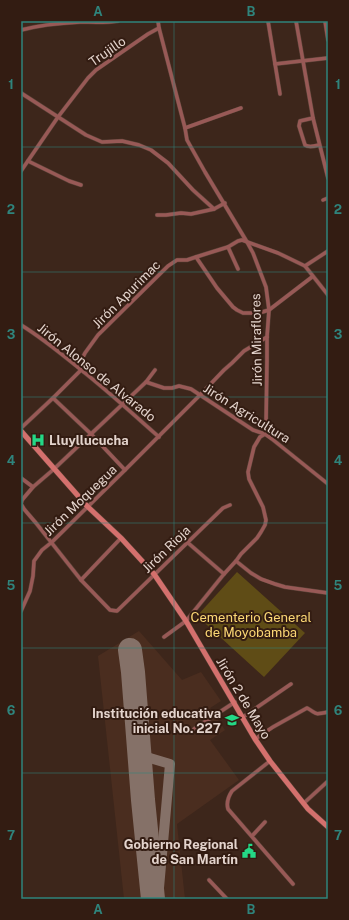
<svg xmlns="http://www.w3.org/2000/svg" width="349" height="920" font-family="'Public Sans',sans-serif">
  <style>
    .built { fill: #4a2d1f }
    .green { fill: #5f4c16 }
    .lines { fill: none; stroke-linecap: round; stroke-linejoin: round }
    .taxiway { stroke: #857168; stroke-width: 10 }
    .runway { stroke: #857168; stroke-width: 24 }
    .street-casing { stroke: #584237; stroke-width: 4.5 }
    .secondary-casing { stroke: #584237; stroke-width: 6 }
    .street { stroke: #985956; stroke-width: 3.5 }
    .secondary { stroke: #d4706d; stroke-width: 5 }
    .grid { fill: none; stroke: #2f847c; stroke-width: 1; stroke-opacity: 0.55 }
    .labels { text-anchor: middle; stroke-width: 4; stroke-linejoin: round; paint-order: stroke }
    .street-label { font-size: 13px; fill: #e4d4cd; stroke: #331c12 }
    .poi-label { font-size: 13px; font-weight: bold; fill: #e4d4cd; stroke: #331c12; text-anchor: end }
    .park-label { font-size: 13px; fill: #fcd875; stroke: #331c12 }
    .neatline { fill: none; stroke: #2f847c; stroke-width: 1.5 }
    .grid-label { font-size: 13px; text-anchor: middle; font-weight: bold; fill: #2f847c }
  </style>
  <rect width="100%" height="100%" fill="#3d261b"/>
  <!-- built -->
  <path class="built" d="M 139,631 L 182,680 L 201,672 L 221,701 L 210,708 L 225,730 L 210,740 L 239,780 L 177,824 L 185,899 L 124,899 L 98,656 Z"/>
  <!-- green -->
  <path class="green" d="M 237,572 L 305,633 L 264,677 L 197,616 Z"/>
  <g class="lines">
    <!-- taxiway -->
    <path class="taxiway" d="M 140,755 L 170,764 L 158,899"/>
    <!-- runway -->
    <path class="runway" d="M 130,650 L 133,672 L 143,800 L 153,899"/>
    <defs>
      <g id="street">
        <path d="M 158,21 L 159,28 L 185,128 L 187,140 L 205,172 L 247,242 L 253,253 L 266,287 L 269,310 L 267,337 L 267,360 L 266,426 L 265,434 L 260,437 L 254,447 L 248,472 L 249,479 L 263,507 L 266,520 L 265,525 L 261,532 L 257,538 L 241,554 L 236,561 L 224,574 L 186,621 L 164,637"/>
        <path d="M 268,21 L 280,94"/>
        <path d="M 296,21 L 313,118 L 328,178"/>
        <path d="M 325,21 L 328,40"/>
        <path d="M 21,30 C 40,25 60,23 80,22 C 92,22 105,23 118,21"/>
        <path d="M 275,64 L 328,58"/>
        <path d="M 21,93 L 86,135 L 102,142 L 122,141 L 139,145 L 151,150 L 168,163 L 193,190 L 214,209 L 225,203"/>
        <path d="M 313,118 L 300,121 L 299,126 L 305,145 C 309,148 315,146 319,145"/>
        <path d="M 185,128 L 241,108"/>
        <path d="M 28,161 L 69,181 L 81,185"/>
        <path d="M 21,171 L 58,117 L 88,78 L 96,70 L 148,34 L 159,28"/>
        <path d="M 323,200 L 328,198"/>
        <path d="M 157,215 L 166,215 L 181,213 L 191,214 L 214,209"/>
        <path d="M 228,247 L 238,269"/>
        <path d="M 196,257 L 217,288 L 233,307 L 237,310 L 243,313 L 259,313 L 269,310 L 312,277"/>
        <path d="M 305,266 L 328,295"/>
        <path d="M 21,325 C 44,339 64,356 85,373 C 110,393 134,415 159,437"/>
        <path d="M 78,367 L 85,353 L 98,335 L 168,266 L 177,260 L 187,260 L 196,257 L 228,247 L 238,241 L 242,240 L 278,253 L 305,266 L 328,251"/>
        <path d="M 155,370 L 146,382 L 54,469 L 33,487 L 22,500 L 21,504 L 24,509 L 36,523 L 81,580 L 110,610 L 117,611 L 223,508 L 230,505"/>
        <path d="M 146,382 L 164,388 L 172,388 L 179,386 L 191,389 L 253,430 L 265,434 L 272,439 L 328,484"/>
        <path d="M 53,398 L 91,434 L 125,470"/>
        <path d="M 21,428 L 53,398 L 81,370"/>
        <path d="M 21,478 L 33,487"/>
        <path d="M 187,542 L 224,574"/>
        <path d="M 236,561 L 251,573 L 261,579 L 275,584 L 285,587 L 328,593"/>
        <path d="M 81,580 L 121,538"/>
        <path d="M 21,611 L 30,591 L 33,576 L 34,561 L 42,550 L 52,542 L 125,470 L 200,395 L 224,370 L 232,363 L 244,351 L 267,337"/>
        <path d="M 243,717 L 291,684"/>
        <path d="M 194,729 L 235,702"/>
        <path d="M 255,739 L 273,727 L 307,708 C 318,714 313,715 328,712"/>
        <path d="M 270,761 L 232,791 C 228,797 226,802 228,809 L 293,884"/>
        <path d="M 304,803 L 327,782"/>
        <path d="M 252,836 L 265,822"/>
        <path d="M 209,880 L 227,899"/>
      </g>
      <path id="secondary" d="M 21,431 L 87,506 L 121,538 L 154,574 L 186,621 L 255,739 L 270,761 L 308,809 L 328,827"/>
    </defs>
    <!-- street casing -->
    <use href="#street" class="street-casing"/>
    <!-- secondary casing -->
    <use href="#secondary" class="secondary-casing"/>
    <!-- street -->
    <use href="#street" class="street"/>
    <!-- secondary -->
    <use href="#secondary" class="secondary"/>
  </g>
  <!-- grid -->
  <path class="grid" d="M 174,21 L 174,899M 21,147 L 328,147M 21,272 L 328,272M 21,397 L 328,397M 21,523 L 328,523M 21,648 L 328,648M 21,773 L 328,773"/>
  <!-- icons -->
  <defs>
    <symbol id="hospital-bare" viewBox="-9 -9 18 18"><path d="M-5-5h3v3.5h4V-5h3V5h-3V1.5h-4V5h-3Z" fill="#24d886" stroke="#331c12" stroke-width="2.5" paint-order="stroke"/></symbol>
    <symbol id="school-bare" viewBox="-9 -9 18 18"><path d="M0-5L7-2L0 1L-7-2ZM-4 1L0 2.5L4 1V4Q0 6-4 4Z" fill="#24d886" stroke="#331c12" stroke-width="2.5" paint-order="stroke"/></symbol>
    <symbol id="civic-bare" viewBox="-9 -9 18 18"><path d="M-.6-6.5H3V-4.5H.6V-3L4-1V1h2V6H-6V1h2V-1L-.6-3ZM-1.2 2.5V6h2.4V2.5Z" fill="#24d886" stroke="#331c12" stroke-width="2.5" paint-order="stroke"/></symbol>
  </defs>
  <g fill-rule="evenodd">
    <use href="#hospital-bare" x="28" y="430" width="20" height="20"/>
    <use href="#school-bare" x="222" y="710" width="20" height="20"/>
    <use href="#civic-bare" x="239" y="841" width="20" height="20"/>
  </g>
  <g class="labels">
    <!-- street labels -->
    <g class="street-label">
      <text transform="translate(107 51) rotate(-35)" y="5">Trujillo</text>
      <text transform="translate(126 294) rotate(-45)" y="5">Jirón Apurimac</text>
      <text transform="translate(256 340) rotate(-91)" y="5">Jirón Miraflores</text>
      <text transform="translate(97 372) rotate(39)" y="5">Jirón Alonso de Alvarado</text>
      <text transform="translate(247 413) rotate(32)" y="5">Jirón Agricultura</text>
      <text transform="translate(80 500) rotate(-44)" y="5">Jirón Moquegua</text>
      <text transform="translate(166 549) rotate(-44)" y="5">Jirón Rioja</text>
      <text transform="translate(244 698) rotate(59)" y="5">Jirón 2 de Mayo</text>
    </g>
    <!-- poi labels -->
    <g class="poi-label">
      <text x="49" y="445" text-anchor="start">Lluyllucucha</text>
      <text x="221" y="718">Institución educativa<tspan x="221" dy="15">inicial No. 227</tspan></text>
      <text x="238" y="849">Gobierno Regional<tspan x="238" dy="15">de San Martín</tspan></text>
    </g>
    <!-- park labels -->
    <g class="park-label">
      <text x="251" y="622">Cementerio General<tspan x="251" dy="15">de Moyobamba</tspan></text>
    </g>
  </g>
  <!-- border -->
  <rect width="349" height="920" fill="none" stroke="#331c12" stroke-width="44"/>
  <rect x="22" y="22" width="305" height="876" class="neatline"/>
  <g class="grid-label">
    <text x="98" y="16">A</text>
    <text x="251" y="16">B</text>
    <text x="11" y="89">1</text>
    <text x="338" y="89">1</text>
    <text x="11" y="214">2</text>
    <text x="338" y="214">2</text>
    <text x="11" y="339">3</text>
    <text x="338" y="339">3</text>
    <text x="11" y="465">4</text>
    <text x="338" y="465">4</text>
    <text x="11" y="590">5</text>
    <text x="338" y="590">5</text>
    <text x="11" y="715">6</text>
    <text x="338" y="715">6</text>
    <text x="11" y="840">7</text>
    <text x="338" y="840">7</text>
    <text x="98" y="914">A</text>
    <text x="251" y="914">B</text>
  </g>
</svg>
